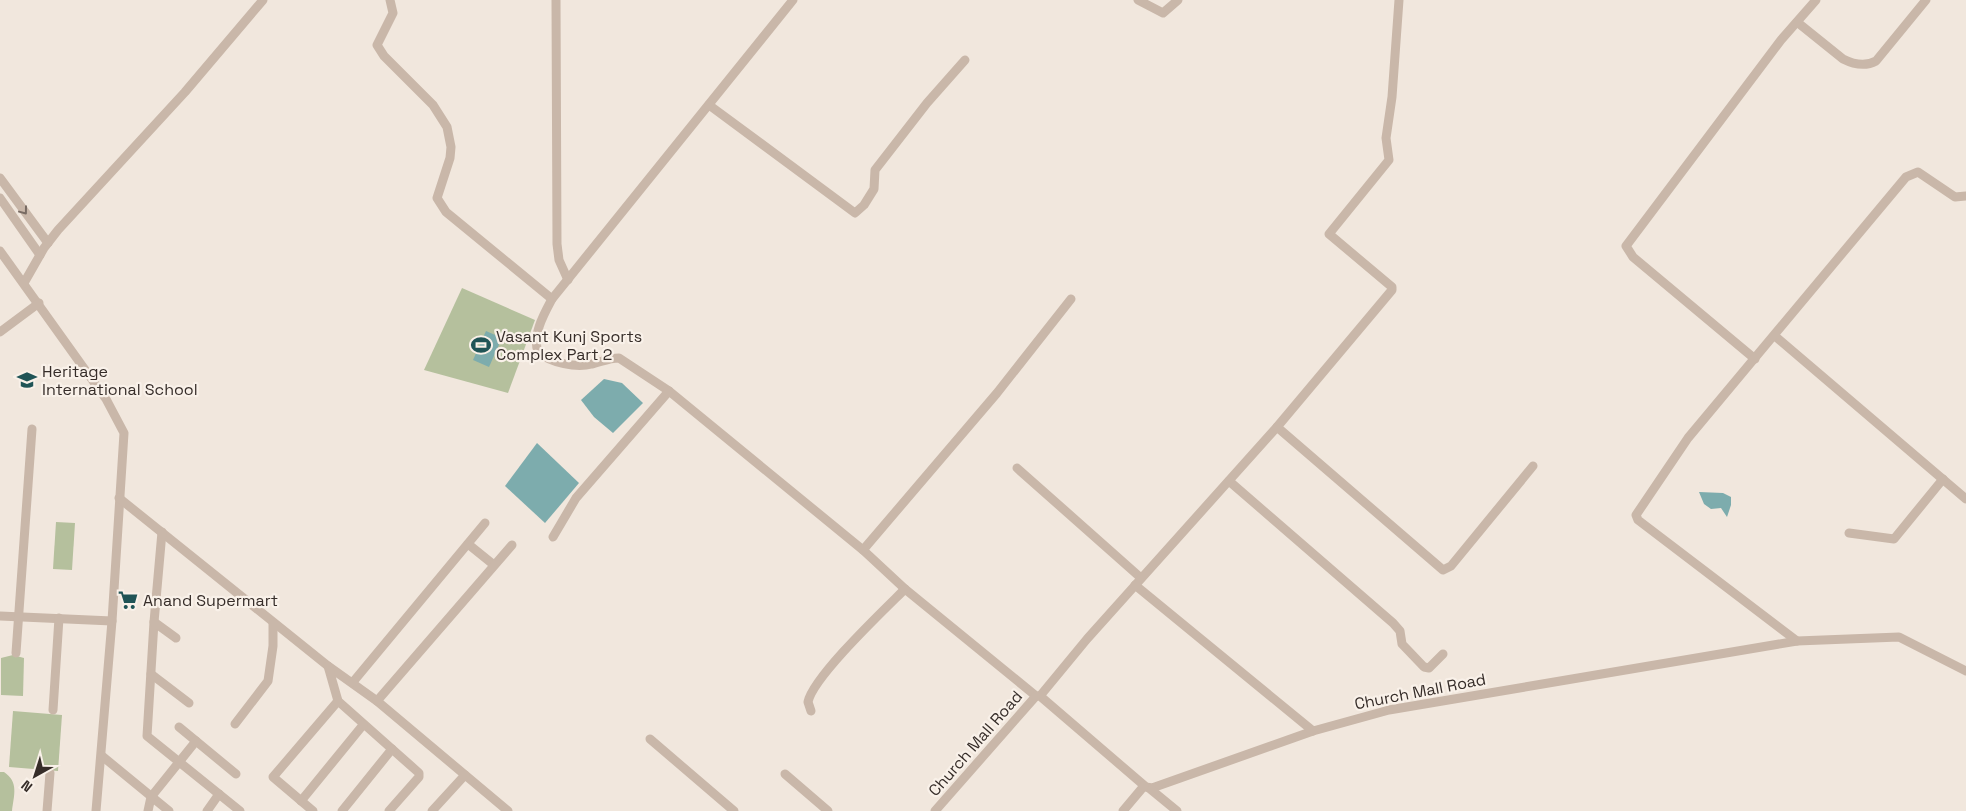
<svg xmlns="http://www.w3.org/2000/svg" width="1966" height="811" font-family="'Space Grotesk',sans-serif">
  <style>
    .green { fill: #b5c09d }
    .water { fill: #7dacad }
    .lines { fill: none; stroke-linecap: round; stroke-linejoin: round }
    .minor { stroke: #c9b7a9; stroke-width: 9 }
    .oneway { stroke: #786b63 }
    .labels { text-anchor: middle; stroke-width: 4.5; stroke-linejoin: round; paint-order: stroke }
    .poi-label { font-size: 16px; fill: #362d29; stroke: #f9f1e9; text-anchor: start }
    .street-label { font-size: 16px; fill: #362d29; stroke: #f9f1e9 }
  </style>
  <rect width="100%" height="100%" fill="#f1e7dd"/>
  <!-- green -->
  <g class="green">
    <path d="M 462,288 L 535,320 L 508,393 L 424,370 Z"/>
    <path d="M 56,522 L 75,523 L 72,570 L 53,569 Z"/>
    <path d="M 13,655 L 24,658 L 23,696 L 1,695 L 1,658 Z"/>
    <path d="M 13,711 L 62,715 L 58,771 L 9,767 Z"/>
    <path d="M 0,772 L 4,772 C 19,782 14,795 12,811 L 0,811 Z"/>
  </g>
  <!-- water -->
  <g class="water">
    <path d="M 486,331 L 502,338 L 489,367 L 473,360 Z"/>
    <path d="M 604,379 L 622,383 L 643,403 L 613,433 L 594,417 L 581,400 Z"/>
    <path d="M 537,443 L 579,483 L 545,523 L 505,486 Z"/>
    <path d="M 1699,492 L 1723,493 L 1731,497 L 1731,505 L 1727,517 L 1721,508 L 1711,509 L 1704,504 Z"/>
  </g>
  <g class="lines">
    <!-- minor -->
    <g class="minor">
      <path d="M 390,0 L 393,13 L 377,45 L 384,56 L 433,105 L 447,127 L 451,147 L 450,158 L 437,198 L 446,212 L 552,299"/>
      <path d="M 556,0 L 557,244 L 559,260 L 568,280"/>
      <path d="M 793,0 L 552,299 C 544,314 532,335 538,352 C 551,363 576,368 592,364 C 601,362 609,358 619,358 L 669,391 L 863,550 L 905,589 L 1036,696 L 1040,696 L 1146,787 L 1152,788 L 1313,731 L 1389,710 L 1797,641 L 1899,637 L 1966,671"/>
      <path d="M 1138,0 L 1163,13 L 1178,0"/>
      <path d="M 1797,22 L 1843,59 C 1853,64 1865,67 1876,61 L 1926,0"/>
      <path d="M 709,105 L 855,213 L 864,205 L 874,189 L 875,170 L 927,103 L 965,60"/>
      <path d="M 0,178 L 48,243"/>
      <path d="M 0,198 L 40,255"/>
      <path d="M 0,251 L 106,399 L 124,433 L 112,621 L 96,811"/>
      <path d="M 24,283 L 44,248 L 58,230 L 185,92 L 263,0"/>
      <path d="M 0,332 L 39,303"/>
      <path d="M 1775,336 L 1966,499"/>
      <path d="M 1755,359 L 1633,257 L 1626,246 L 1781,40 L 1816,0"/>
      <path d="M 1277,427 L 1443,570 L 1451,566 L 1533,466"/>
      <path d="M 1017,468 L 1141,578"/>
      <path d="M 1229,481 L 1393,623 L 1400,631 L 1402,644 L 1424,667 L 1429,668 L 1443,654"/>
      <path d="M 119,498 L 328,666 L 377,701 L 508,811"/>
      <path d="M 162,532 L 154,622 L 147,736 L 240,811"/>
      <path d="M 1849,533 L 1894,539 L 1943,479"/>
      <path d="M 553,537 L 576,498 L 669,391"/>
      <path d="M 468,544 L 494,565"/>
      <path d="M 863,550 L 997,393 L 1071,299"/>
      <path d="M 1135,585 L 1313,731"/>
      <path d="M 0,616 L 112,621"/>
      <path d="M 154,622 L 176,638"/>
      <path d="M 1797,641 L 1638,520 L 1636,515 L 1688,438 L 1906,177 L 1918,172 L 1955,197 L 1966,196"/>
      <path d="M 16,653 L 32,429"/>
      <path d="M 328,666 L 338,701 L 419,773 L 419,777 L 389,811"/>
      <path d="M 151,674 L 189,703"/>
      <path d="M 353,682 L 485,523"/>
      <path d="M 1040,696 L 1087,639 L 1277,427 L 1392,290 L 1392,287 L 1329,234 L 1389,160 L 1386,138 L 1392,97 L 1399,0"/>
      <path d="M 377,701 L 512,545"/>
      <path d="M 53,710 L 59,618"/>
      <path d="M 811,711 L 808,702 C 813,677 884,610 905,589"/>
      <path d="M 235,724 L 268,681 L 273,646 L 273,623"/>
      <path d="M 179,727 L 236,774"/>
      <path d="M 650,739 L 734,811"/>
      <path d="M 102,756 L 169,811"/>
      <path d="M 785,774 L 828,811"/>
      <path d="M 1149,788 L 1177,811"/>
      <path d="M 301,801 L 363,725"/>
      <path d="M 47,811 L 50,773"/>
      <path d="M 148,811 L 151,797 L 196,741"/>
      <path d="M 207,811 L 219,794"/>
      <path d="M 313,811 L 273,777 L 338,701"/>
      <path d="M 342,811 L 392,749"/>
      <path d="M 432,811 L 465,775"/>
      <path d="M 935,811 L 1036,696"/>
      <path d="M 1123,811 L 1144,786"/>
    </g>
  </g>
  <!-- one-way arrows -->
  <defs><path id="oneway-chevron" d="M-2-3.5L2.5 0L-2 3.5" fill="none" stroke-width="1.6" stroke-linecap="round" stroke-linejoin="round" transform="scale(1.25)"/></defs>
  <use class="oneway" href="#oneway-chevron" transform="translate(24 211) rotate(53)"/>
  <!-- icons -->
  <defs>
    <symbol id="stadium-bare" viewBox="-9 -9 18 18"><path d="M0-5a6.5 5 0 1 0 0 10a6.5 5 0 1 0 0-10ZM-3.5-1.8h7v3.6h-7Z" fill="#205456" stroke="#f9f1e9" stroke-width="2.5" paint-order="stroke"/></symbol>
    <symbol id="school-bare" viewBox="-9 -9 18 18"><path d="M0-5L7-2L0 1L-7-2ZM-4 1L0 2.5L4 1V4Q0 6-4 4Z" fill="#205456" stroke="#f9f1e9" stroke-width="2.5" paint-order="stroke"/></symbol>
    <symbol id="supermarket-bare" viewBox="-9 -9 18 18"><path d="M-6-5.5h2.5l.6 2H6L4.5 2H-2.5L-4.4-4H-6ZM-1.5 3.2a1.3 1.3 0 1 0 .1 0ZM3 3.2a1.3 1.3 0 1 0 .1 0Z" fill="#205456" stroke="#f9f1e9" stroke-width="2.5" paint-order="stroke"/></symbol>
  </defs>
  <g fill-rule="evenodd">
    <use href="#stadium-bare" x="467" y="331" width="28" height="28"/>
    <use href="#school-bare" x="13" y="366" width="28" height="28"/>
    <use href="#supermarket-bare" x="114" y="586" width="28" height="28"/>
  </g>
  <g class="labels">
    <!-- poi labels -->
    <g class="poi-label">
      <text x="496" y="342">Vasant Kunj Sports<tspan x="496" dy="18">Complex Part 2</tspan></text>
      <text x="42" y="377">Heritage<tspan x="42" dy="18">International School</tspan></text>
      <text x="143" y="606">Anand Supermart</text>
    </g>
    <!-- street labels -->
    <g class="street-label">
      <text transform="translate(1420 691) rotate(-11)" y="6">Church Mall Road</text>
      <text transform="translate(975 743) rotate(-49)" y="6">Church Mall Road</text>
    </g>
  </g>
  <!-- north arrow -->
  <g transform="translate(35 776) rotate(219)" stroke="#f9f1e9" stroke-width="4" paint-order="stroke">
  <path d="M0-4L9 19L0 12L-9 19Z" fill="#362d29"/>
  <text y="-8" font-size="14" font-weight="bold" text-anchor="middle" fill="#362d29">N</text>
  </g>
</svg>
